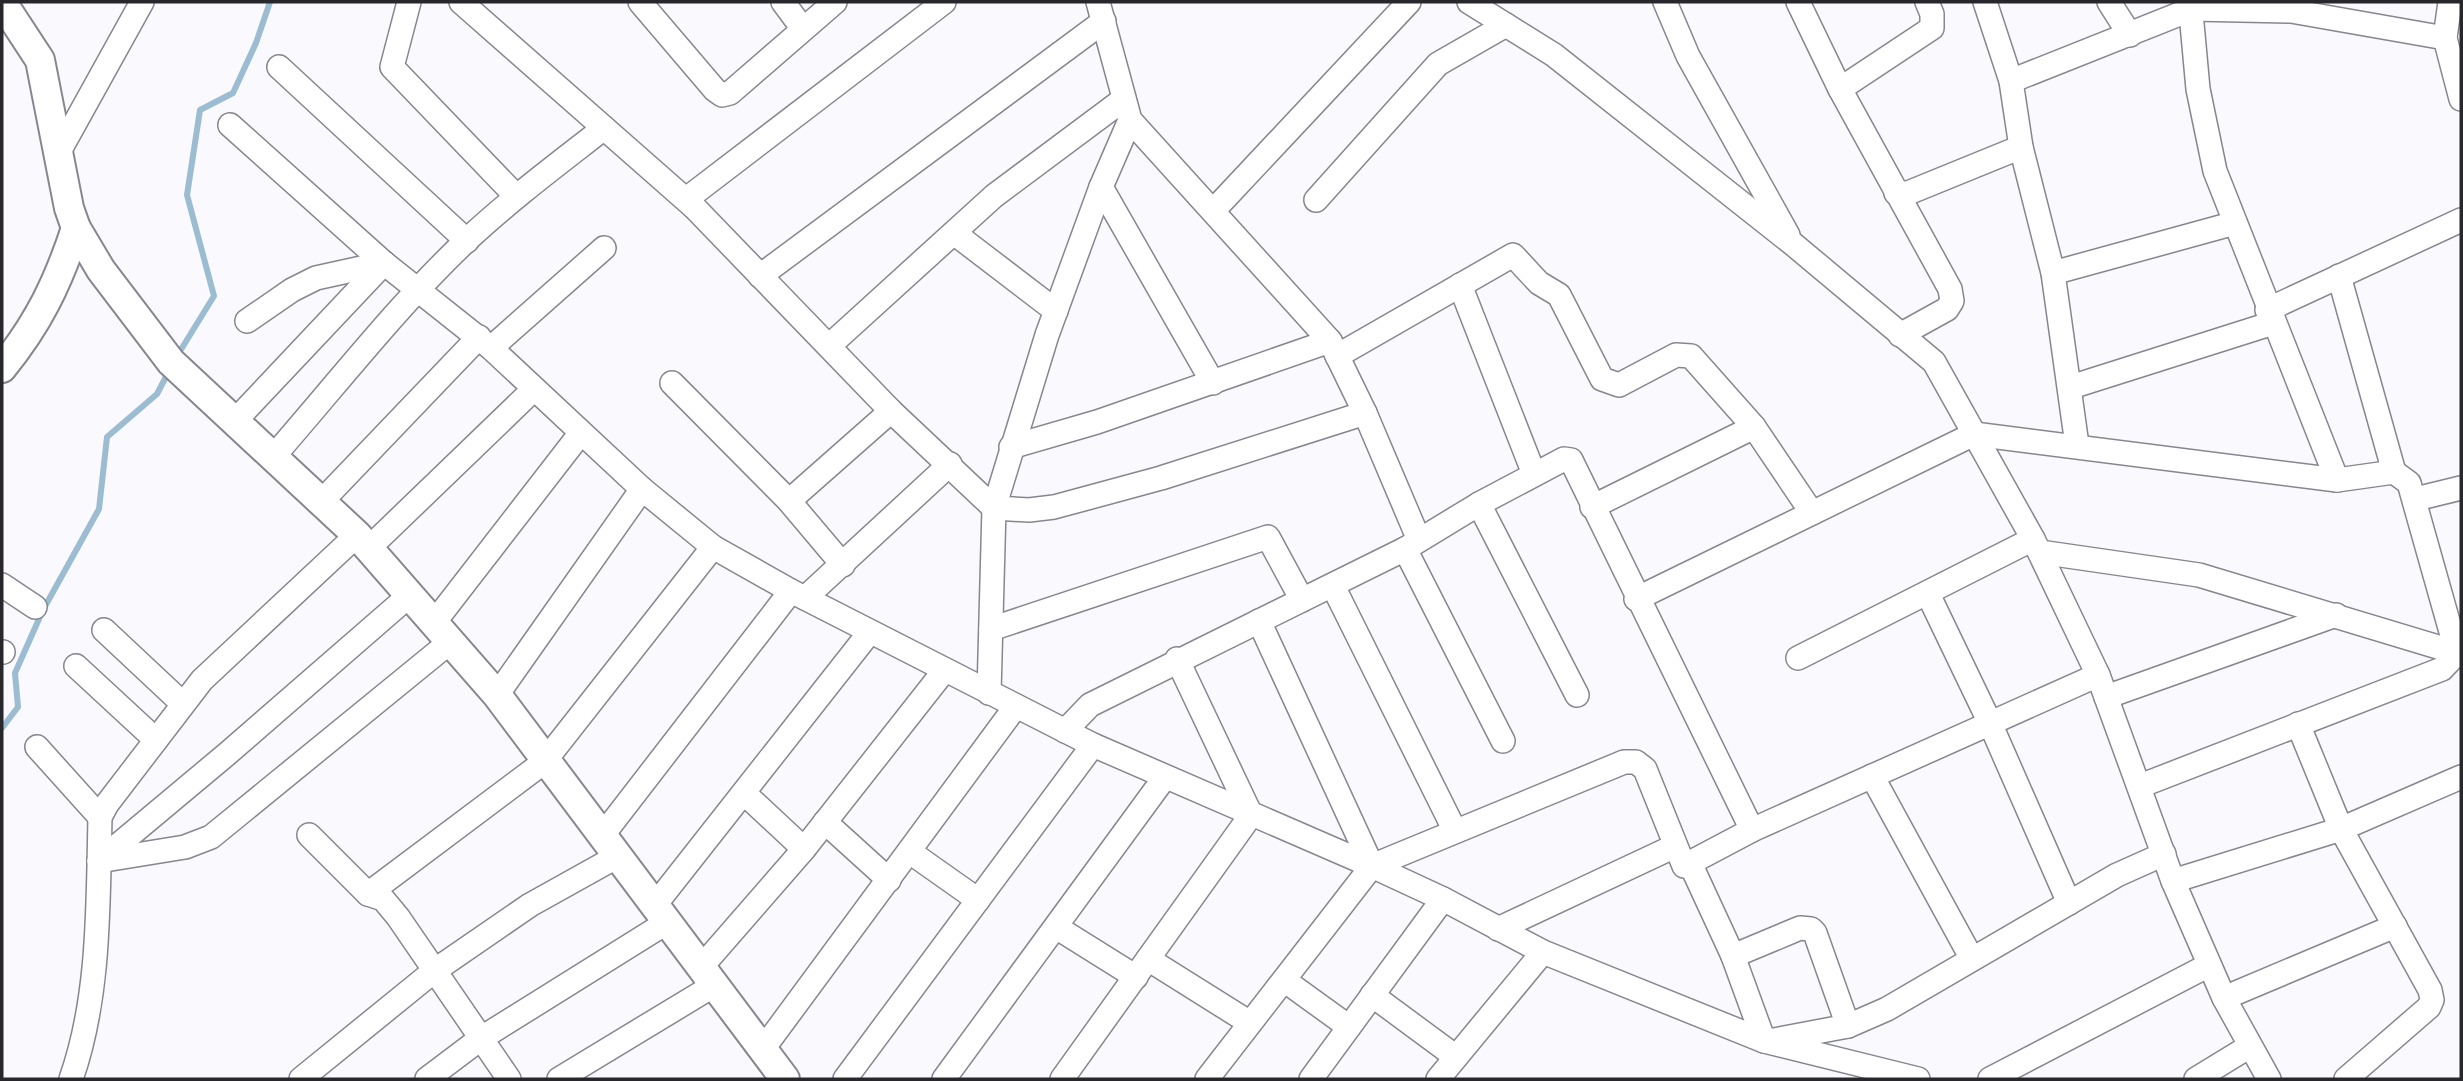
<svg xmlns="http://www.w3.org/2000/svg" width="2463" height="1081" font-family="'IBM Plex Sans',sans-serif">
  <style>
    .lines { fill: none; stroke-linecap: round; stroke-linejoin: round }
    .stream { stroke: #9bbcd1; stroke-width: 6 }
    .minor-casing { stroke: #868690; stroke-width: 26 }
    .tertiary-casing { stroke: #868690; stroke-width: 32 }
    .minor { stroke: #fff; stroke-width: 23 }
    .tertiary { stroke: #fff; stroke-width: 28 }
  </style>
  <rect width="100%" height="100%" fill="#f9f9fe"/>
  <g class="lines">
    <!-- stream -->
    <g class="stream">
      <path d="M 177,356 L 214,296 L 187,195 L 200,110 L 233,93 L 256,43 L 270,2"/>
      <path d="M 2,728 L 18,707 L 15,673 L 43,610 L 99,509 L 107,437 L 157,394 L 170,369"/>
    </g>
    <defs>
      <g id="minor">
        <path d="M 409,2 L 392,67 L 516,196"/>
        <path d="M 461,2 L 694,207 L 891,411 L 994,508 L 1029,510 L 1054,507 L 1161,478 L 1365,413"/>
        <path d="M 640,2 L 715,90 L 722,95 L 730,93 L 835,2"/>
        <path d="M 783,2 L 803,29"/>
        <path d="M 1098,2 L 1130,120 L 1330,341 L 1365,413 L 1419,540"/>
        <path d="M 1469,2 L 1554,55 L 1793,244 L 1934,362 L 2033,539 L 2098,675 L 2173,881 L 2224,998 L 2269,1079"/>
        <path d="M 1665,2 L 1688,56 L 1788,235"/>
        <path d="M 1798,2 L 1840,89 L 1950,289 L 1952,301 L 1947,309 L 1900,335"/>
        <path d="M 1985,2 L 2011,81 L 2021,147 L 2053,273 L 2077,445"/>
        <path d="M 2109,2 L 2130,35"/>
        <path d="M 2190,2 L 2198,89 L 2215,171 L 2337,480"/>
        <path d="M 2450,2 L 2445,38 L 2461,99"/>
        <path d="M 279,67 L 467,241"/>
        <path d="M 2011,81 L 2192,9 L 2291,11 L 2445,38"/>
        <path d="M 1840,89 L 1932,28 L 1932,14 L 1927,2"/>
        <path d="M 230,125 L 384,263 L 491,348 L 642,489 L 713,547 L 791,591 L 1093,745 L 1372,866 L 1443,899 L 1543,952 L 1764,1041 L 1918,1079"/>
        <path d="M 60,150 L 142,2"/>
        <path d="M 1101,187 L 1213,383"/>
        <path d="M 1896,193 L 1908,193 L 2021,147"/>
        <path d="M 1316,200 L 1438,64 L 1506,25"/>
        <path d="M 694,207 L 691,201 L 693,194 L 944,2"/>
        <path d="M 1213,211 L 1409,2"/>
        <path d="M 954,233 L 1056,311"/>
        <path d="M 2053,273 L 2235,223"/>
        <path d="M 760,276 L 1104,21"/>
        <path d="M 2339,276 L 2394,472"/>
        <path d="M 1460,285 L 1534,474"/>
        <path d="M 2267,310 L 2461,220"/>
        <path d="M 247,321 L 292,290 L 316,278 L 384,263"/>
        <path d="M 829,346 L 994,196 L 1124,99"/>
        <path d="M 491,348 L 604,248"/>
        <path d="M 1337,356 L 1513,255 L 1539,283 L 1559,295 L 1602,379 L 1619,385 L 1676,355 L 1691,356 L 1754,427 L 1812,513"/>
        <path d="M 672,383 L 789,501 L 843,565"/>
        <path d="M 2071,387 L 2273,323"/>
        <path d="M 234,422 L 384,263"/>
        <path d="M 1011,447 L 1097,422 L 1330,341"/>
        <path d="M 273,457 C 337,384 397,306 468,239 C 511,199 558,164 604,128"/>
        <path d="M 2416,499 L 2461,488"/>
        <path d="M 789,501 L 891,411"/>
        <path d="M 321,502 L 479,337"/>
        <path d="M 1479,504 L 1577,695"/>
        <path d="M 1592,507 L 1754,427"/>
        <path d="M 369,548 L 533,390"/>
        <path d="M 1405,549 L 1503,741"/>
        <path d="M 2040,552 L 2199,575 L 2461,654"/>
        <path d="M 2,585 L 35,607"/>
        <path d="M 1333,586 L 1455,831"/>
        <path d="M 1928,594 L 1990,723 L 2069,903"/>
        <path d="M 805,598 L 950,464"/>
        <path d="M 1636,599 L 1974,434 L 2337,480 L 2394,472 L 2409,483 L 2457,653 L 2442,669 L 2140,786"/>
        <path d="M 1259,621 L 1372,866"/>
        <path d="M 433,624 L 580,434"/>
        <path d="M 991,629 L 1268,537 L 1302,600"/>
        <path d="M 104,630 L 183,704"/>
        <path d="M 2,652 L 3,652"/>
        <path d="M 1798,658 L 2033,539"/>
        <path d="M 76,666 L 156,740"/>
        <path d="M 989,693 L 994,508 L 1047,335 L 1101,187 L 1130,120"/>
        <path d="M 497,695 L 642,489"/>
        <path d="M 2106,697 L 2336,615"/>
        <path d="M 2298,724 L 2341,829 L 2430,990 L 2432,1000 L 2429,1007 L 2346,1079"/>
        <path d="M 1065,731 L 1090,705 L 1405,549 L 1479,504 L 1564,459 L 1571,460 L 1752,830"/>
        <path d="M 37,747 L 100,817"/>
        <path d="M 1872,776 L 1972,959"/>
        <path d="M 744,793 L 804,849"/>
        <path d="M 825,822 L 889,880"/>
        <path d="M 309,835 L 368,894 L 383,899 L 398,917 L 509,1079"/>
        <path d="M 602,836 L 791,591"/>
        <path d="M 910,852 L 978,900"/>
        <path d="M 99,861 L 185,847 L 211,837 L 450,642"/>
        <path d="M 99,861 L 227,754 L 411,594"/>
        <path d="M 1690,863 L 1733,956 L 1764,1041"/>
        <path d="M 2173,881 L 2341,829 L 2461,777"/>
        <path d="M 368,894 L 544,762 L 713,547"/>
        <path d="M 655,905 L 869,633"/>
        <path d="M 1056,927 L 1136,977"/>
        <path d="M 1498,929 L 1675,846"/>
        <path d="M 1733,956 L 1800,928 L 1811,929 L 1815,933 L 1848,1026"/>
        <path d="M 1148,959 L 1250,1023"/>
        <path d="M 703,965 L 804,849 L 944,671"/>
        <path d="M 1284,980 L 1349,1027"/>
        <path d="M 1372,995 L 1456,1057"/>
        <path d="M 2224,998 L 2395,926"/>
        <path d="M 1774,1040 L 1848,1026 L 1887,1009 L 2117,875 L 2164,854"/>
        <path d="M 763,1049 L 1016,706"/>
        <path d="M 71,1079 C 100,997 98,904 100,817 L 107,804 L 202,680 L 357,535"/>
        <path d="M 301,1079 L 434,971 L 530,905 L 618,856"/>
        <path d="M 427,1079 L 480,1039 L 669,921"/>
        <path d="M 559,1079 L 716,984"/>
        <path d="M 845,1079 L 1093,745"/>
        <path d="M 944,1079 L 1165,777"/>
        <path d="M 1062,1079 L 1251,815 L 1177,659"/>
        <path d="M 1207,1079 L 1372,866 L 1624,762 L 1636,762 L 1645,769 L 1684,866 L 1752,830 L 2098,675"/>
        <path d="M 1311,1079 L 1443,899"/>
        <path d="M 1438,1079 L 1543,952"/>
        <path d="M 1990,1079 L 2209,965"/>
        <path d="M 2196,1079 L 2250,1046"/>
      </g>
      <g id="tertiary">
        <path d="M 2,2 L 40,60 L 69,208 L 76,228 L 101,270 L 171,362 L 357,535 L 497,695 L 785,1079"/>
        <path d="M 2,368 C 38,324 58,283 76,228"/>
      </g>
    </defs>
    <!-- minor casing -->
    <use href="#minor" class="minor-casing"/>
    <!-- tertiary casing -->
    <use href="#tertiary" class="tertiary-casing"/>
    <!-- minor -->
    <use href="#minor" class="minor"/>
    <!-- tertiary -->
    <use href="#tertiary" class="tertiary"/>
  </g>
  <!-- border -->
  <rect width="2463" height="1081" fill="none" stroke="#28282c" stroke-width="7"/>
</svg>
